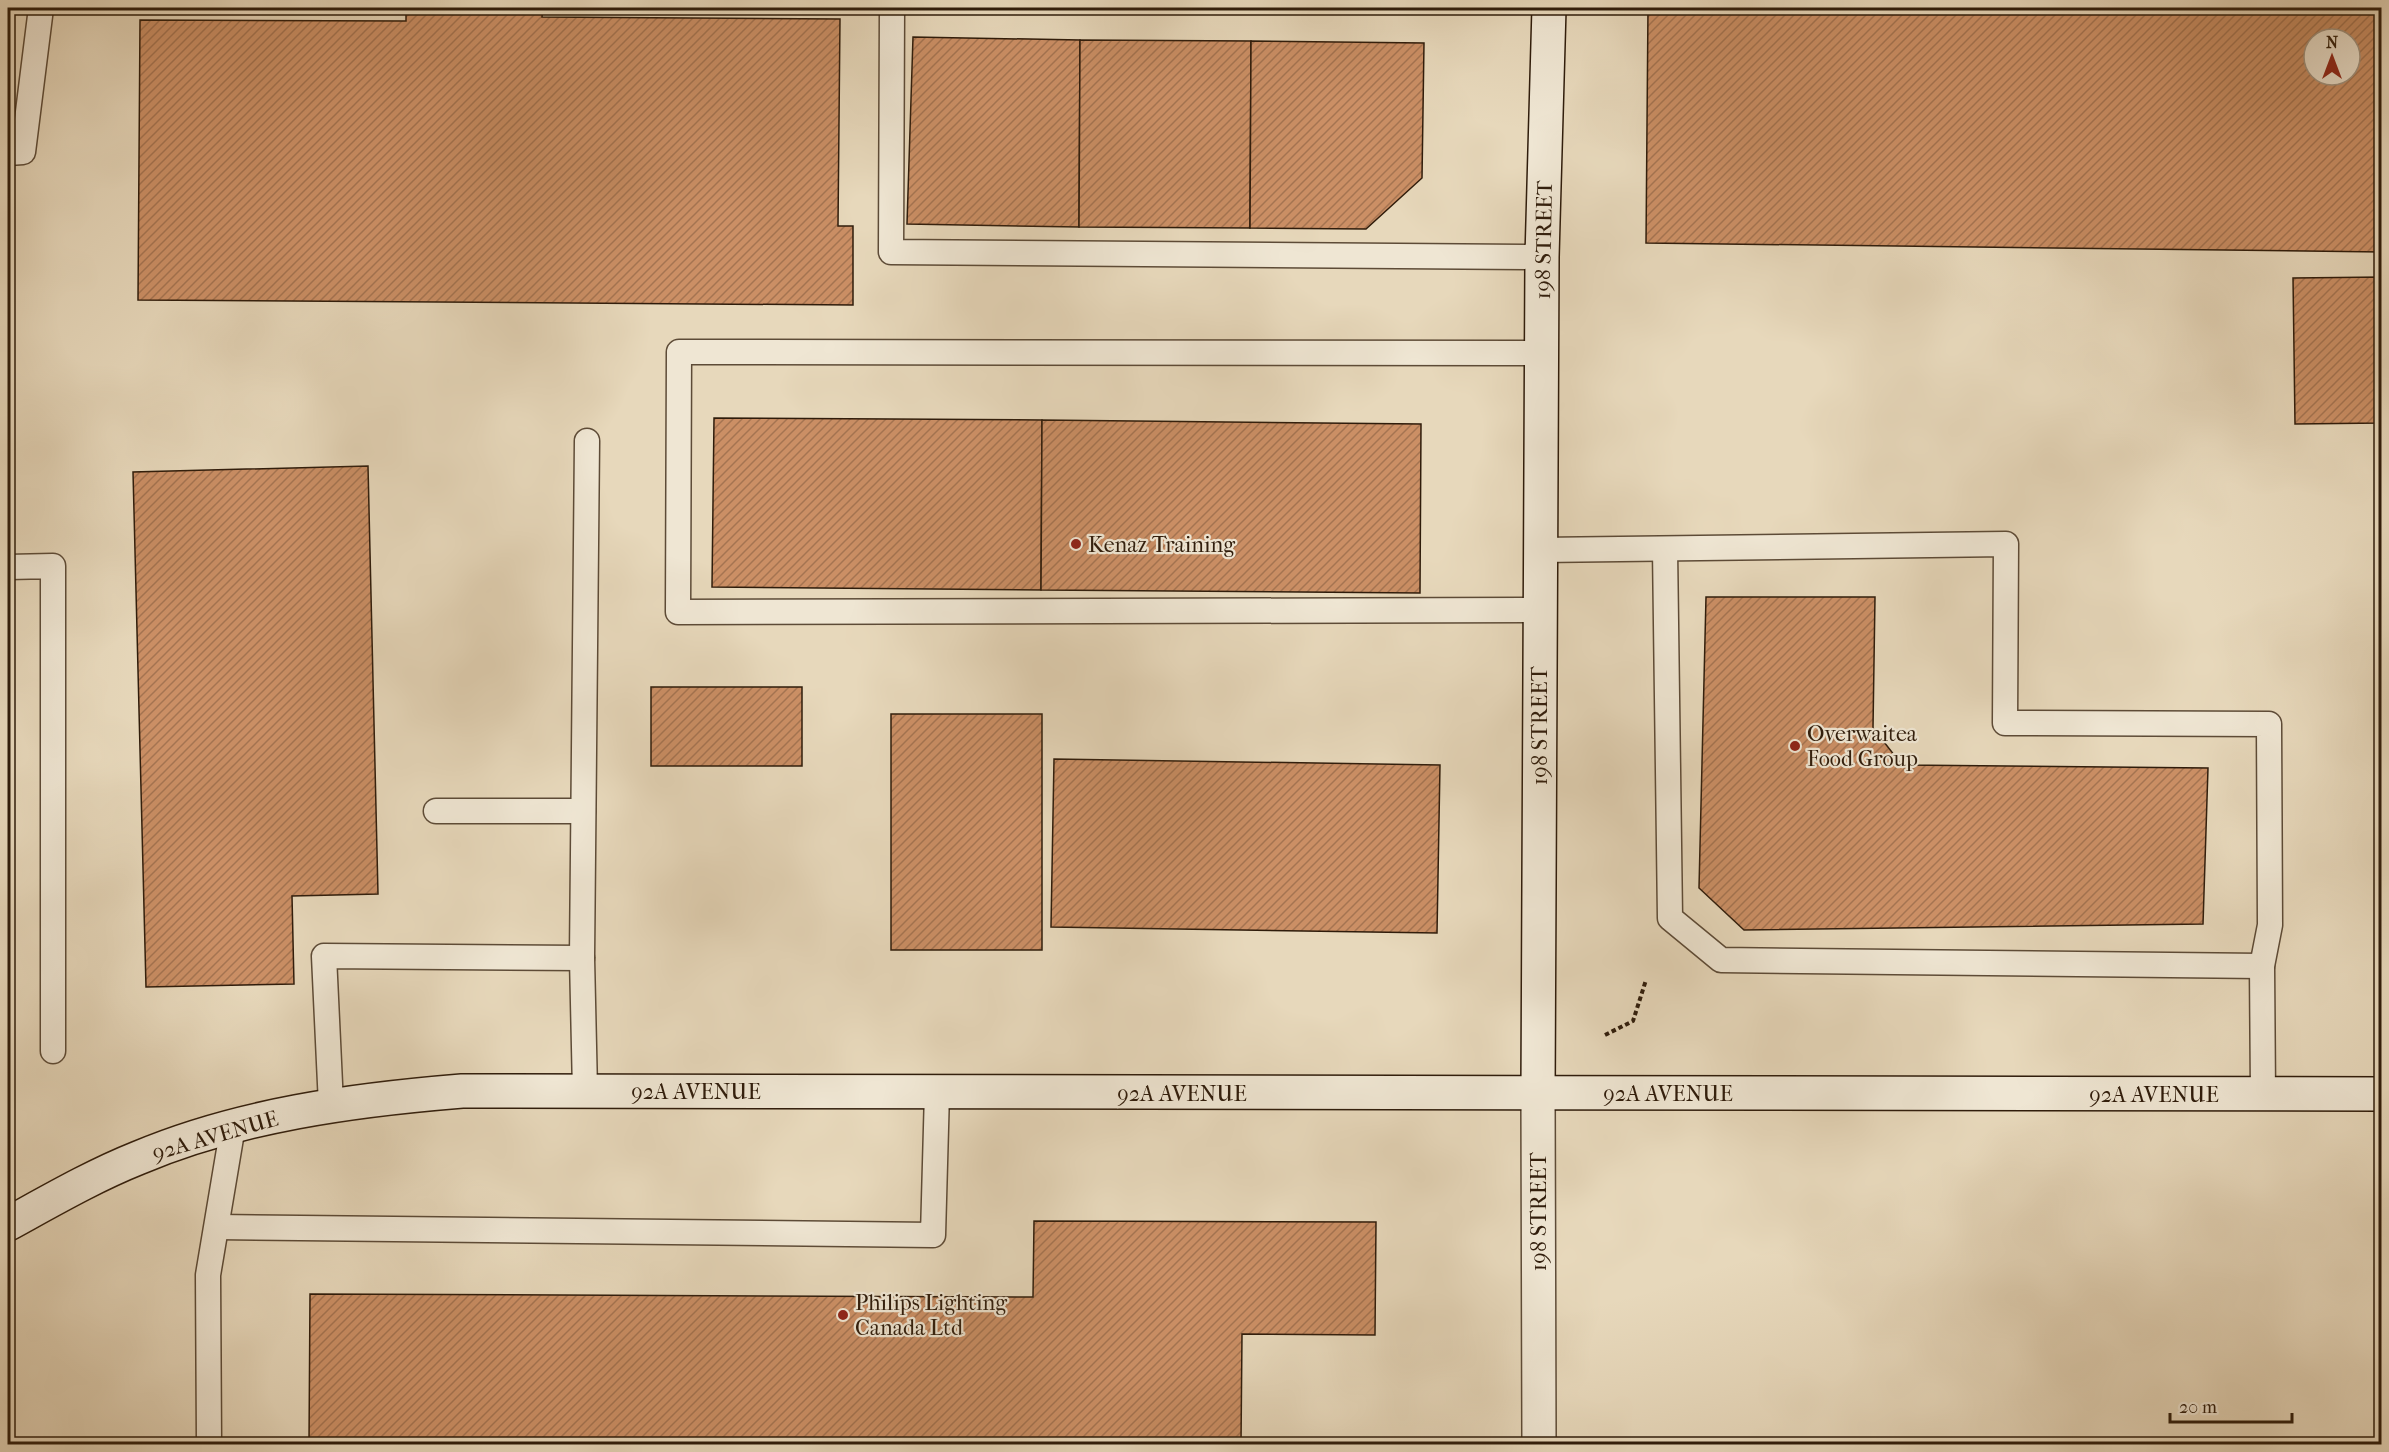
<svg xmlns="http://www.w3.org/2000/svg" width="2389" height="1452" font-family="'IM FELL French Canon',serif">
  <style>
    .building { fill: url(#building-hatch); stroke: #2f1c0b; stroke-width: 1.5; fill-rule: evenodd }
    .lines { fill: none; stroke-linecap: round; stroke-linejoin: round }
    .lane-casing { stroke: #5d4b37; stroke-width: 27 }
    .street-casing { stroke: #5d4b37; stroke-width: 36 }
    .secondary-casing { stroke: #2f1c0b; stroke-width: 36 }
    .path { stroke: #2f1c0b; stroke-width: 4; stroke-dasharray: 4.5 3; stroke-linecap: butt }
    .lane { stroke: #efe6d3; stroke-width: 24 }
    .street { stroke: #efe6d3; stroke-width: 33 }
    .secondary { stroke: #efe6d3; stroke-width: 33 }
    .poi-dot { fill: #8f2418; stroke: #efe6d3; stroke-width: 2 }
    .labels { text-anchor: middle; stroke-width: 4.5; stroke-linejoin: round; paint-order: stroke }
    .street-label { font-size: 22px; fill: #2f1c0b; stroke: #efe6d3 }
    .poi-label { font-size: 22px; fill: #2f1c0b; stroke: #efe6d3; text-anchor: start }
  </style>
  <defs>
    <pattern id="building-hatch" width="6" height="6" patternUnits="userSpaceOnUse" patternTransform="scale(1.5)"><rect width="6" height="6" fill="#cb8f65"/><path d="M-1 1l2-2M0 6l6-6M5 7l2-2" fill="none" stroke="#a57451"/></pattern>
  </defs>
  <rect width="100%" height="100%" fill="#e7d8bb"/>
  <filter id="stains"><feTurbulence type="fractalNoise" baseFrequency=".00333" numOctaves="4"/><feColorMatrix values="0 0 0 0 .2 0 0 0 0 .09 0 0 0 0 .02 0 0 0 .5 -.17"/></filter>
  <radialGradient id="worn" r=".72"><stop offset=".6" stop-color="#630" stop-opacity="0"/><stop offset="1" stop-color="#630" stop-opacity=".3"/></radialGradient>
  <!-- building -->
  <g class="building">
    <path d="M 406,8 L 543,8 L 542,17 L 840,19 L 838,226 L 853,226 L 853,305 L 138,300 L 140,20 L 406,21 Z"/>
    <path d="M 1648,8 L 2382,8 L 2382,252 L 1646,243 ZM 2314,39 L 2350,39 L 2350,75 L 2314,75 Z"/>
    <path d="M 913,37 L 1080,40 L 1079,227 L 907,224 Z"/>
    <path d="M 1080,40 L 1251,41 L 1250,228 L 1079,227 Z"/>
    <path d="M 1251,41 L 1424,43 L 1422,178 L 1366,229 L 1250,228 Z"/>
    <path d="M 2382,277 L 2382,423 L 2295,424 L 2293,278 Z"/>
    <path d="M 714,418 L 1042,420 L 1041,590 L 712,587 Z"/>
    <path d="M 1042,420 L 1421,424 L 1420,593 L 1041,590 Z"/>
    <path d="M 368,466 L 378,894 L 292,896 L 294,984 L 146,987 L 133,472 Z"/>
    <path d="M 1706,597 L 1875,597 L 1873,728 L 1902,765 L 2208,768 L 2203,924 L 1744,930 L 1699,888 Z"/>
    <rect x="651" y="687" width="151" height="79"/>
    <rect x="891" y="714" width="151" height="236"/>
    <path d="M 1054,759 L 1440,765 L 1437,933 L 1051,927 Z"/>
    <path d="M 1034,1221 L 1376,1222 L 1375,1335 L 1242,1334 L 1241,1444 L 309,1444 L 310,1294 L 1033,1297 Z"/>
  </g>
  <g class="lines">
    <defs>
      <g id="lane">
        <path d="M 892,8 L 891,252 L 1542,257"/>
        <path d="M 8,153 L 23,152 L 41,8"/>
        <path d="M 1665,549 L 1670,918 L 1721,960 L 2262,966"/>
        <path d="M 1540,550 L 2006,544 L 2005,723 L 2269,724 L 2270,925 L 2262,966 L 2263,1095"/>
        <path d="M 8,567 L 53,566 L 53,1051"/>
        <path d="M 1540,610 L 678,612 L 679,352 L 1541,353"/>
        <path d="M 436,811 L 583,811"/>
        <path d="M 585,1091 L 582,958 L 587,441"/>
        <path d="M 331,1105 L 324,956 L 582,958"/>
        <path d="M 218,1227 L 933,1235 L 937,1092"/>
        <path d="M 209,1444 L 208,1275 L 233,1126"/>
      </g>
      <path id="street" d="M 1538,1093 L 1539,1444"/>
      <g id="secondary">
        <path d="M 1538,1093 L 1542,257 L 1549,8"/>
        <path d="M 8,1224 C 50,1201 93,1176 138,1158 C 240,1115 352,1100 462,1091 L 2382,1094"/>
      </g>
    </defs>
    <!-- lane casing -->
    <use href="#lane" class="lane-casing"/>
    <!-- street casing -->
    <use href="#street" class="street-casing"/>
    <!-- secondary casing -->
    <use href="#secondary" class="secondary-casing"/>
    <!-- path -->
    <path class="path" d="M 1605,1035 L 1633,1021 L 1646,980"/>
    <!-- lane -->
    <use href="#lane" class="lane"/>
    <!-- street -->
    <use href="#street" class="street"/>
    <!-- secondary -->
    <use href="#secondary" class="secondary"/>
  </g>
  <!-- markers -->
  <g class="poi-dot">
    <circle cx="1076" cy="544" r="6"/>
    <circle cx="1795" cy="746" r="6"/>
    <circle cx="843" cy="1315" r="6"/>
  </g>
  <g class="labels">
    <!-- street labels -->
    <g class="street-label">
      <text transform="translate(1543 240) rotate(-89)" y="8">198 STREET</text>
      <text transform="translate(1539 726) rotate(-90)" y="8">198 STREET</text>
      <text x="696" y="1099">92A AVENUE</text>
      <text x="1182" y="1101">92A AVENUE</text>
      <text x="1668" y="1101">92A AVENUE</text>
      <text x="2154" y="1102">92A AVENUE</text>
      <text transform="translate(215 1135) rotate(-16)" y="8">92A AVENUE</text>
      <text transform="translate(1538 1212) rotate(-90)" y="8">198 STREET</text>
    </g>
    <!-- poi labels -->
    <g class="poi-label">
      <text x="1088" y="552">Kenaz Training</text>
      <text x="1807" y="741">Overwaitea<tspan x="1807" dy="25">Food Group</tspan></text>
      <text x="855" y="1310">Philips Lighting<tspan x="855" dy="25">Canada Ltd</tspan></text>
    </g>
  </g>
  <!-- margin -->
  <rect width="2389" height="1452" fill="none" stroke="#e7d8bb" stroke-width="30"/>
  <rect x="9" y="9" width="2371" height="1434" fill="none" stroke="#2f1c0b" stroke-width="3"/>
  <rect x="15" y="15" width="2359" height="1422" fill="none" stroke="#2f1c0b" stroke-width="1.5"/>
  <!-- north arrow -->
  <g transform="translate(2332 57)"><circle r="28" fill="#efe6d3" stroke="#a29583" stroke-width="1.5"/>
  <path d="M0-4.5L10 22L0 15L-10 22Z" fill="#8f2418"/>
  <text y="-9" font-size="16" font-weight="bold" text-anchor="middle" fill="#2f1c0b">N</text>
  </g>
  <!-- scale -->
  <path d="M2170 1413v9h122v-9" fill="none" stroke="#2f1c0b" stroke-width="3"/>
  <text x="2179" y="1413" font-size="18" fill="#2f1c0b" stroke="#efe6d3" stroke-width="4.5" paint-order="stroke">20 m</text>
  <rect width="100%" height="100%" filter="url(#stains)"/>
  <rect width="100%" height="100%" fill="url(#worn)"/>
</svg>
